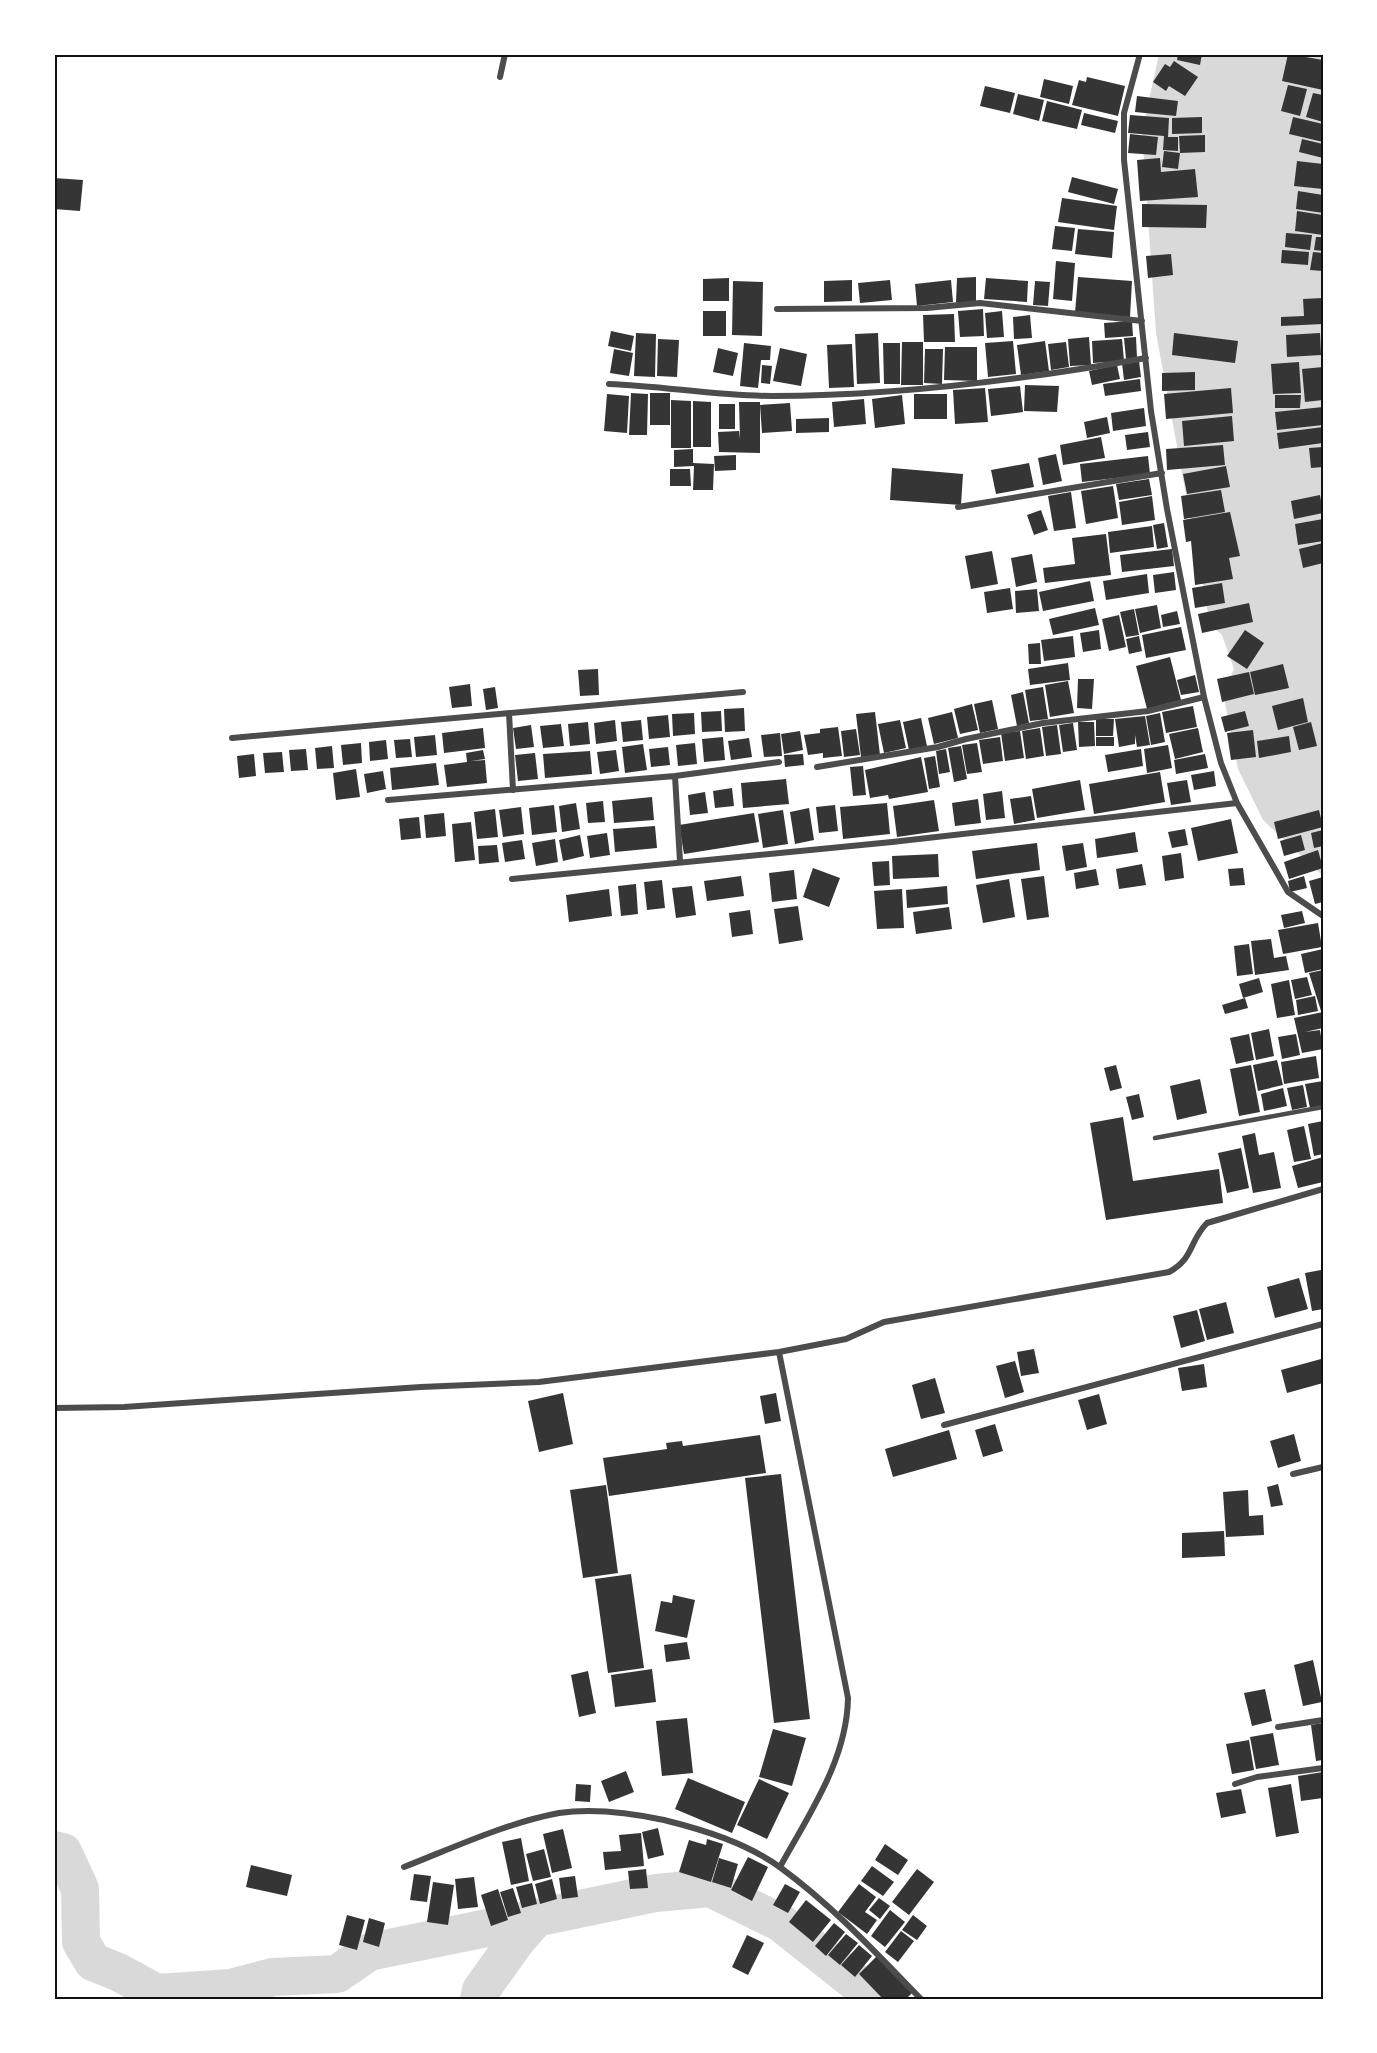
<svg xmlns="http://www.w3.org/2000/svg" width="1377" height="2053" font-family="'Roboto Serif',serif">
  <rect width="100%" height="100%" fill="#fff"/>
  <path fill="#d9d9d9" d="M1159 54H1323V876L1263 820 1238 769 1223 693 1234 669 1222 635 1210 624 1156 333 1142 132Z"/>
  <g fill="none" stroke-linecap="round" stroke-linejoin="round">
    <path stroke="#d9d9d9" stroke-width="38" d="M54 1850 63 1852 80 1889 81 1942 93 1962 118 1972 157 1993 231 1988 273 1977 337 1974 369 1952 536 1918
      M479 1999 481 1990 516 1941 536 1918 656 1893 710 1888 781 1923 877 1999"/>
  </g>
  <path fill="#353535" d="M1178 54H1202L1200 65 1177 60Z
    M1288 54 1323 60V90L1282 81Z
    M1174 61 1198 77 1185 96 1169 86 1166 91 1153 82 1165 64 1170 67Z
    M1087 77 1125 86 1118 116 1072 105 1079 80 1086 82Z
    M1044 79 1073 86 1069 104 1040 97Z
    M1288 85 1307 89 1300 116 1281 111Z
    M985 86 1015 93 1010 113 980 106Z
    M1313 93 1323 95V122L1306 117Z
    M1018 94 1044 100 1039 121 1013 114Z
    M1137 96 1178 101 1176 116 1135 112Z
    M1047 101 1082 110 1077 129 1042 121Z
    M1084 113 1118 121 1115 133 1081 125Z
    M1130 115 1169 118 1168 137H1178V151L1163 150 1164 136 1128 133Z
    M1202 117V133L1172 134V118Z
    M1293 117 1323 124V142L1289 134Z
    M1130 134 1158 137 1156 155 1128 153Z
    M1205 135V152L1180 153 1179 136Z
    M1302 139 1323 144V158L1299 152Z
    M1164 151 1180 153 1178 169 1162 167Z
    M1160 158 1161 172 1195 169 1198 197 1140 201 1137 160Z
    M1297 161 1323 164V189L1294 186Z
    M1072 177 1118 189 1114 204 1068 192Z
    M54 178 83 180 80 211 54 209Z
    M1298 191 1323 195V213L1296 209Z
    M1062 198 1117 206 1114 230 1058 222Z
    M1142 204 1207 205 1206 228 1142 227Z
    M1297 211 1323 215V235L1295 231Z
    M1055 226 1075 228 1072 251 1052 249Z
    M1078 229 1114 232 1112 258 1075 254Z
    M1286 233 1312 235 1310 250 1285 247Z
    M1316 237H1323V251L1314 250Z
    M1282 250 1309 252 1308 265 1281 263Z
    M1313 252 1323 253V271L1310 270Z
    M1171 254 1173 275 1148 278 1146 256Z
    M1056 261 1075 263 1072 301 1053 299Z
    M976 277V302H956L957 278Z
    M1078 277 1132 281 1130 317 1075 313Z
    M729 278V301H703V279Z
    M986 278 1028 281 1027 302 984 299Z
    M852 280V301L824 302V281Z
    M890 280 892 300 860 303 858 283Z
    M951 280 953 302 917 306 915 284Z
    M733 281 763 282 762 336 732 335Z
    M1035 281 1050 282 1048 306 1033 305Z
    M1323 298V324L1281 326V317L1304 316 1303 299Z
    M983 309 984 336 960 337 958 311Z
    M703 311H726V336H703Z
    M1002 311 1004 337 987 338 985 313Z
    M954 314 955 342H924L923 315Z
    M1030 315 1032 338 1014 339 1013 317Z
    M1132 321 1133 336 1105 338 1104 323Z
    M611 331 634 336 631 351 608 346Z
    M636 333 656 334 655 377 634 376Z
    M878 333 880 383 857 384 855 334Z
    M1174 333 1238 341 1235 363 1172 355Z
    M1320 333 1321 355 1287 357 1286 335Z
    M1089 337 1091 365 1070 366 1068 339Z
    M1136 337 1137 358 1126 359 1124 338Z
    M658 339 679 340 677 377 657 376Z
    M1122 339 1124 361 1093 363 1092 341Z
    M1013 341 1016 374 988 377 985 343Z
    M1045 341 1049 371 1021 375 1017 345Z
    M902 342H923V385H901Z
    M1066 342 1069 367 1051 370 1048 344Z
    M744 343 771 346 770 360H761L758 388 740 386Z
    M883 343H900V384H884Z
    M852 344 854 387 829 388 827 345Z
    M945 347H977V381L944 380Z
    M718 348 738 353 733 376 713 372Z
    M780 348 807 354 801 386 773 381Z
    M614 349 633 353 629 376 610 373Z
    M925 349H943L942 384 924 383Z
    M1139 361 1141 377 1124 380 1122 363Z
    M1299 362 1301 393 1273 394 1271 364Z
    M762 365 772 366 770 384 761 383Z
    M1117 365 1120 379 1092 385 1089 371Z
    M1323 367V400L1305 402 1302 369Z
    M1195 372V390L1162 391V373Z
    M1140 379 1141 391 1105 396 1103 384Z
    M1025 385 1059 386 1057 412 1024 411Z
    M1020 386 1023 412 991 416 988 389Z
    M985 388 988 422 955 424 953 390Z
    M1231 388 1233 413 1166 419 1164 394Z
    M631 393 648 394 647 435H629Z
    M650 393H670V425H650Z
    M607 394 629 396 627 433 604 431Z
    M914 394H947V419H914Z
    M902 395 905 424 875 428 872 399Z
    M1275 395H1301L1300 408H1275Z
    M864 399 866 424 834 427 832 402Z
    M671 400 691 401V448H671Z
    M693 401 711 402V447H693Z
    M739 402H760V453L719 452 718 432 739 431 740 439Z
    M790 403 792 431 762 433 760 405Z
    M719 404H735V429H719Z
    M1323 407V425L1277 430 1275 412Z
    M1144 408 1146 426 1113 431 1111 413Z
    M1232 416 1234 441 1184 446 1182 421Z
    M1107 417 1110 433 1087 438 1084 422Z
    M829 418V432L796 433V419Z
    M1323 427V443L1279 449 1277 433Z
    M1148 432 1150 447 1127 450 1125 435Z
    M1101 437 1105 458 1063 465 1060 445Z
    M1223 445 1225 465 1167 470 1166 449Z
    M1323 447V467L1311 468 1309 448Z
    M693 449V463L714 464 713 490H693L694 466 674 467V450Z
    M1056 454 1062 481 1043 485 1038 458Z
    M736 455V470L715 471 714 456Z
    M1148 456 1150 474 1082 482 1080 464Z
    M1029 463 1034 487 996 494 991 470Z
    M1226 466 1230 487 1187 494 1183 474Z
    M892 468 963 474 961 505 890 500Z
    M670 469H690L691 486H670Z
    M1149 479 1152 495 1119 500 1116 484Z
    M1113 486 1118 518 1086 524 1081 491Z
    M1221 490 1225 512 1184 519 1181 496Z
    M1071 492 1076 528 1054 531 1048 496Z
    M1320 495 1323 513 1294 519 1291 501Z
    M1152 496 1155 520 1122 525 1119 502Z
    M1041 510 1048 530 1034 535 1027 515Z
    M1230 512 1240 556 1229 558 1233 579 1195 585 1191 541 1186 542 1183 520Z
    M1323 519V541L1298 545 1295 524Z
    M1164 523 1168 547 1157 549 1153 525Z
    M1152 526 1154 547 1110 553 1108 532Z
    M1106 534 1111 575 1045 583 1043 568 1075 564 1072 538Z
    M1323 543V563L1303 568 1299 549Z
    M1172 549 1174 566 1122 572 1120 555Z
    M992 551 998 584 971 589 965 556Z
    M1032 554 1037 582 1016 587 1011 558Z
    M1174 572 1176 590 1155 593 1153 575Z
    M1147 574 1149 593 1106 600 1103 581Z
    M1090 581 1094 601 1043 611 1039 592Z
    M1222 583 1225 603 1195 608 1192 588Z
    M1010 588 1013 609 987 613 984 592Z
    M1037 589 1039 611 1016 613 1015 591Z
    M1249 603 1253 622 1202 633 1198 614Z
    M1157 605 1161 628 1140 633 1135 609Z
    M1095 608 1099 625 1053 635 1049 619Z
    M1134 609 1139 635 1126 637 1120 612Z
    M1177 611 1180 624 1163 627 1161 615Z
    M1119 615 1126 647 1109 651 1102 619Z
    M1181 627 1186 650 1146 658 1142 635Z
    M1099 630 1101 649 1083 652 1080 633Z
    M1245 630 1264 643 1247 669 1227 656Z
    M1073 636 1075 657 1044 661 1041 640Z
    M1139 636 1142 651 1129 654 1126 639Z
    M1040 643 1041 664H1029L1028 644Z
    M1170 657 1181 700 1147 709 1136 666Z
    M1068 663 1070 680 1030 685 1028 669Z
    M1283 664 1289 688 1255 695 1250 672Z
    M598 669 599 695 580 696 578 670Z
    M1249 672 1254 694 1222 702 1217 679Z
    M1195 675 1199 692 1181 695 1177 680Z
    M1078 679H1094L1092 709 1077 708Z
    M1068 681 1074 713 1050 717 1045 685Z
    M470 684 472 706 452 708 449 687Z
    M495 687 498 708 486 710 483 689Z
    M1043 687 1048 719 1030 721 1025 690Z
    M1023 692 1029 723 1017 726 1011 695Z
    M1303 698 1308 722 1278 730 1272 706Z
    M992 700 998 729 980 733 974 704Z
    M972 704 978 730 960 734 954 709Z
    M1193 706 1197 727 1166 733 1162 712Z
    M744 708 745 731 725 732 724 709Z
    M721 711 722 731 702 732 701 712Z
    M1245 711 1249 726 1225 732 1221 717Z
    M875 712 880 755 861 757 856 714Z
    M952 712 958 738 934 744 928 718Z
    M694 713 695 734 673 736 672 714Z
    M1160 713 1165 742 1151 745 1146 716Z
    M668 715 670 737 649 739 647 717Z
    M1145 716 1150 745 1137 747 1135 735V744L1119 747 1115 719Z
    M921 718 927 746 909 750 903 722Z
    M1096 719H1114L1113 736H1096Z
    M615 720 617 741 596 744 594 723Z
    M641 720 643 740 623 742 621 722Z
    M900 720 906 748 884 753 878 724Z
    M588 722 590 744 570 746 568 724Z
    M1078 722H1094L1095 746 1079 747Z
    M1311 722 1317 746 1299 750 1293 727Z
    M1073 723 1077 750 1063 752 1059 725Z
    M561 724 564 746 543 748 540 726Z
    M531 725 534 747 516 749 513 728Z
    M1057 725 1061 754 1046 756 1042 727Z
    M838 727 842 756 823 758V753L808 755 804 735 820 733V729Z
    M483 728 485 748 444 753 442 733Z
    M1040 728 1044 756 1026 759 1022 731Z
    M1198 728 1203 752 1175 759 1169 734Z
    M856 729 860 755 844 757 841 731Z
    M1253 730 1256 757 1231 760 1227 733Z
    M800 731 803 750 784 754 781 734Z
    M1020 731 1024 758 1005 761 1001 733Z
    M780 733 782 756 764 757 761 735Z
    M435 735 437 755 416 757 414 737Z
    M1289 736 1291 752 1259 758 1257 741Z
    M723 737 725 760 704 762 702 739Z
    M1000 737 1003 761 983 764 979 740Z
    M1096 737H1114V746H1096Z
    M749 738 752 757 731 760 728 741Z
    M410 739 412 757 396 758 394 740Z
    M386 740 388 759 370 761 369 742Z
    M361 743 362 763 343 765 341 745Z
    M695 743 697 764 678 766 676 745Z
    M977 743 982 772 967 774 962 745Z
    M643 744 647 770 625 773 622 747Z
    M1168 745 1172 768 1147 773 1144 749Z
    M332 746 334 768 317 769 315 748Z
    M961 746 967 779 954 782 948 748Z
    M668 747 670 765 651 767 649 749Z
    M306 749 308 770 291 771 289 750Z
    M946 749 950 772 939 774 936 751Z
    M1141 749 1143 766 1108 772 1105 755Z
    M483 750 485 759 471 761 485 760 487 783 447 787 444 765 467 762 466 753Z
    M616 750 619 771 600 774 597 752Z
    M590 751 592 774 545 778 543 754Z
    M282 752 284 772 265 773 263 753Z
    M535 753 538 779 518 781 515 755Z
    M254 754 256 776 239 778 237 756Z
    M803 754 804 765 785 767 784 755Z
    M1205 754 1208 768 1176 774 1174 760Z
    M935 756 940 787 929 789 924 758Z
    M921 757 928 792 889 799 888 795 870 798 865 770Z
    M436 763 439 785 392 790 390 768Z
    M863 766 866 795 853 796 850 767Z
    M356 769 360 797 336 800 333 773Z
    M383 771 386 789 367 793 364 774Z
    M1214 771 1216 786 1194 790 1191 775Z
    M1160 772 1165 802 1094 814 1089 784Z
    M786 779 789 804 743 808 741 783Z
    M1080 780 1085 810 1037 818 1032 789Z
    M1187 780 1191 802 1171 805 1167 783Z
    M732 788 734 806 715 808 713 791Z
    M1002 791 1005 818 986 820 983 794Z
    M705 792 708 813 690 815 688 795Z
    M1031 796 1035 820 1014 824 1010 799Z
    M652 797 654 820 614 823 612 801Z
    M978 799 981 823 955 826 952 803Z
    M934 800 939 831 897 837 893 806Z
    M603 801 605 822 588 823 586 803Z
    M576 803 580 829 562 832 559 806Z
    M887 803 890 834 843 839 840 807Z
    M554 805 557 832 532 835 529 808Z
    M835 805 838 831 819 833 816 807Z
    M521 807 524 834 503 837 499 810Z
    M809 808 814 840 795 844 790 812Z
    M495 809 498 837 477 839 474 812Z
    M783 810 788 844 763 848 758 814Z
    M1319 810 1323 827 1278 839 1274 822Z
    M444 813 446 836 426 838 424 815Z
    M754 813 759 842 684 854 679 825Z
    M419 817 421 838 401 840 399 819Z
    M1231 819 1238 853 1198 861 1191 828Z
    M471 822 475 860 455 862 452 824Z
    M655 826 657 848 615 852 613 829Z
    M1185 829 1188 845 1172 848 1168 832Z
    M1323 830V846L1314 848 1311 833Z
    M1135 832 1138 852 1097 858 1095 839Z
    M607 833 610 855 590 858 587 836Z
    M580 835 584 856 563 861 559 840Z
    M1301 835 1305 850 1284 856 1280 841Z
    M555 839 558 862 536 866 532 843Z
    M522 840 525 859 505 862 502 843Z
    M1037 843 1040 870 976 879 972 851Z
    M1083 843 1087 867 1066 871 1062 846Z
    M497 845 499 862 479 864 478 846Z
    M1318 850 1323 868 1289 879 1284 862Z
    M1181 853 1184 878 1165 881 1162 856Z
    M938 854 939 877 893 879 892 856Z
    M889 861 890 885 874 886 872 862Z
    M1142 864 1146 885 1119 889 1116 869Z
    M813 868 840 878 829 907 803 897Z
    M1243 868 1245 885 1230 886 1228 869Z
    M1096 869 1099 885 1076 889 1074 873Z
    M794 870 797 899 772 902 769 873Z
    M741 876 744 896 707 901 704 881Z
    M1044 876 1049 917 1027 920 1021 879Z
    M1304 876 1307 888 1290 892 1288 881Z
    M1323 877V902L1315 904 1309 881Z
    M1009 879 1015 917 983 923 976 885Z
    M662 880 665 908 647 910 644 882Z
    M636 884 638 914 621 916 618 886Z
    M692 886 696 915 676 918 672 888Z
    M947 886 948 904 907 908 906 890Z
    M609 889 612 916 569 922 566 895Z
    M902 889 904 928 877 929 874 891Z
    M798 906 803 940 779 944 774 909Z
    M949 907 952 929 916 934 913 912Z
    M750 910 753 934 732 937 729 913Z
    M1302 911 1305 923 1284 928 1281 915Z
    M1318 923 1322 947 1283 954 1278 930Z
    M1271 939 1274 958 1286 956 1289 970 1255 975 1251 941Z
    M1249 944 1253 974 1237 976 1234 946Z
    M1323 949V969L1305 973 1301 954Z
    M1323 970V1011H1321L1309 973Z
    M1307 977 1312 995 1295 999 1291 980Z
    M1259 978 1263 992 1243 998 1239 984Z
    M1289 980 1295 1015 1277 1018 1271 984Z
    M1315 996 1318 1011 1298 1015 1296 1000Z
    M1245 998 1248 1008 1225 1014 1222 1005Z
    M1323 1012V1028L1305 1032 1320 1030 1323 1049 1302 1053 1294 1018Z
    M1269 1029 1274 1056 1256 1060 1251 1033Z
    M1249 1034 1254 1060 1236 1064 1230 1038Z
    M1296 1034 1300 1055 1282 1059 1278 1037Z
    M1316 1056 1319 1078 1284 1084 1281 1062Z
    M1277 1060 1283 1085 1258 1091 1253 1065Z
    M1116 1065 1122 1088 1110 1091 1104 1068Z
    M1251 1065 1260 1112 1239 1116 1230 1069Z
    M1200 1079 1207 1113 1177 1120 1170 1086Z
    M1323 1081V1106L1310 1108 1305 1084Z
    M1303 1085 1307 1107 1292 1110 1287 1088Z
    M1283 1088 1287 1106 1264 1111 1261 1094Z
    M1139 1094 1144 1117 1132 1120 1126 1097Z
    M1123 1117 1133 1181 1219 1169 1223 1203 1106 1220 1090 1123Z
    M1323 1121V1154L1314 1156 1308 1124Z
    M1304 1126 1311 1159 1294 1162 1287 1130Z
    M1255 1133 1259 1155 1274 1152 1281 1188 1253 1193 1242 1136Z
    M1241 1148 1249 1188 1227 1193 1218 1153Z
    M1323 1157V1182L1298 1188 1292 1166Z
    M1321 1270 1323 1309 1312 1311 1305 1273Z
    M1299 1278 1308 1309 1275 1318 1267 1287Z
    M1226 1302 1234 1333 1207 1340 1199 1309Z
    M1197 1310 1205 1341 1181 1348 1173 1316Z
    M1034 1349 1039 1373 1021 1376 1017 1352Z
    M1321 1359 1323 1383 1287 1393 1281 1370Z
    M1015 1361 1024 1392 1005 1398 996 1366Z
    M1204 1364 1207 1387 1182 1391 1178 1368Z
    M935 1378 945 1413 921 1419 912 1385Z
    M563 1393 573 1444 539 1452 528 1401Z
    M776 1393 781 1421 765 1424 760 1396Z
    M1099 1394 1107 1424 1087 1430 1078 1400Z
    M995 1424 1003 1451 983 1457 975 1430Z
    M949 1430 957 1459 893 1477 885 1449Z
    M1294 1434 1301 1461 1278 1468 1270 1441Z
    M760 1435 766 1473 609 1496 603 1458 667 1449 666 1443 682 1441 683 1446Z
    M781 1474 810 1719 774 1723 745 1478Z
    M1278 1484 1283 1505 1271 1507 1267 1487Z
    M606 1485 618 1573 583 1578 570 1490Z
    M1248 1490 1249 1516 1263 1515 1264 1535 1226 1537 1223 1492Z
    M1224 1531 1225 1556 1182 1558V1533Z
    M631 1574 644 1668 608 1673 595 1579Z
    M673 1595 695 1600 687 1638 655 1631 661 1601 672 1603Z
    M687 1642 690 1659 666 1662 664 1645Z
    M1313 1660 1322 1702 1303 1706 1294 1665Z
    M652 1669 656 1702 615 1707 611 1675Z
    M588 1671 596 1713 579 1717 571 1675Z
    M1265 1689 1272 1721 1252 1726 1244 1693Z
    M687 1718 693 1773 662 1776 656 1721Z
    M1323 1723V1760L1316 1761 1311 1725Z
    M773 1729 806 1738 792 1786 759 1777Z
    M1273 1733 1279 1765 1256 1769 1250 1737Z
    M1249 1740 1254 1770 1232 1774 1226 1744Z
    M626 1771 634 1792 609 1802 601 1781Z
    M1323 1772V1798L1301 1801 1298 1776Z
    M688 1778 745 1802 732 1833 675 1809Z
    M759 1779 789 1793 767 1839 737 1825Z
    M576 1784 591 1785 590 1802 575 1801Z
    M1291 1784 1299 1833 1276 1837 1268 1788Z
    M1241 1789 1246 1813 1221 1818 1216 1793Z
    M658 1828 664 1855 648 1859 642 1832Z
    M563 1829 572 1868 552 1873 543 1834Z
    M641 1833 644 1866 605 1870 603 1852 621 1851 619 1835Z
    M521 1838 529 1881 511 1885 502 1842Z
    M707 1839 723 1844 711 1882 679 1872 689 1840 706 1845Z
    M885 1844 908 1860 898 1875 875 1860Z
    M544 1849 551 1877 533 1881 526 1854Z
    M748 1857 768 1867 752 1901 731 1890Z
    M719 1858 738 1864 731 1888 712 1882Z
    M251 1865 292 1875 287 1896 246 1887Z
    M872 1866 894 1882 883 1896 861 1881Z
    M646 1869 648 1888 630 1889 628 1871Z
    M917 1869 934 1882 909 1915 892 1902Z
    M414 1874 431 1876 427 1902 410 1900Z
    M575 1876 578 1897 562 1899 559 1878Z
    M474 1877 478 1907 458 1909 455 1879Z
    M552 1879 557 1899 540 1904 535 1884Z
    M433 1882 454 1885 448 1925 427 1922Z
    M532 1883 537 1904 522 1908 516 1887Z
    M785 1884 800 1892 788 1913 773 1905Z
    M859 1884 876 1897 865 1912 877 1920 867 1934 838 1912Z
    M513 1888 521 1913 508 1917 500 1892Z
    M498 1889 508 1920 491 1926 481 1895Z
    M879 1898 890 1906 880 1919 869 1910Z
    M806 1900 831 1920 813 1942 789 1922Z
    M890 1910 905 1922 885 1947 871 1936Z
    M347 1915 365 1920 357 1950 339 1945Z
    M913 1915 927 1926 917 1940 902 1930Z
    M369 1918 385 1923 379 1947 363 1942Z
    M834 1923 845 1932 826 1956 815 1946Z
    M901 1931 914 1941 898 1962 885 1952Z
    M846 1934 858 1943 840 1965 828 1955Z
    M747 1935 764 1943 748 1975 732 1967Z
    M859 1945 872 1956 855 1977 841 1965Z
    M877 1956 912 1993 906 1999H883L859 1974Z"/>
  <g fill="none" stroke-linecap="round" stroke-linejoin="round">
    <path stroke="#4c4c4c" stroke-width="4.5" d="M1155 1138 1323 1107"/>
    <path stroke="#4c4c4c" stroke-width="6" d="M1140 54 1124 113V160L1151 411 1167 509 1204 697 1221 763 1237 803 1288 892 1323 916
      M500 77 505 54
      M777 309 927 308 980 303 1142 321
      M609 384C663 386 718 396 772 396 897 396 1023 380 1146 358
      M958 507 1162 473
      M509 713 513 790
      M232 738 743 692
      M817 767 938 747 966 739 1043 723 1148 711 1204 697
      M675 776 680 862
      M388 800 675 776 779 762
      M512 879 892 842 1237 803
      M779 1352 848 1698C847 1760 809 1814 780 1867
      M54 1408 124 1407 421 1387 539 1382 779 1352 846 1339 884 1322 1169 1272C1194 1259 1189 1241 1207 1223L1323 1189
      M944 1425 1323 1324
      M1293 1474 1323 1467
      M1278 1727 1323 1720
      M1235 1784 1257 1777 1323 1768
      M404 1867C455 1847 506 1823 559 1813 593 1808 631 1813 664 1820 704 1830 747 1843 781 1868 833 1906 877 1954 921 1999"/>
  </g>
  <rect width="1377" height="2053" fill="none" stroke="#ffffff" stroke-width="111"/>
  <rect x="56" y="56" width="1266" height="1942" fill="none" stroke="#111" stroke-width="2"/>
</svg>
